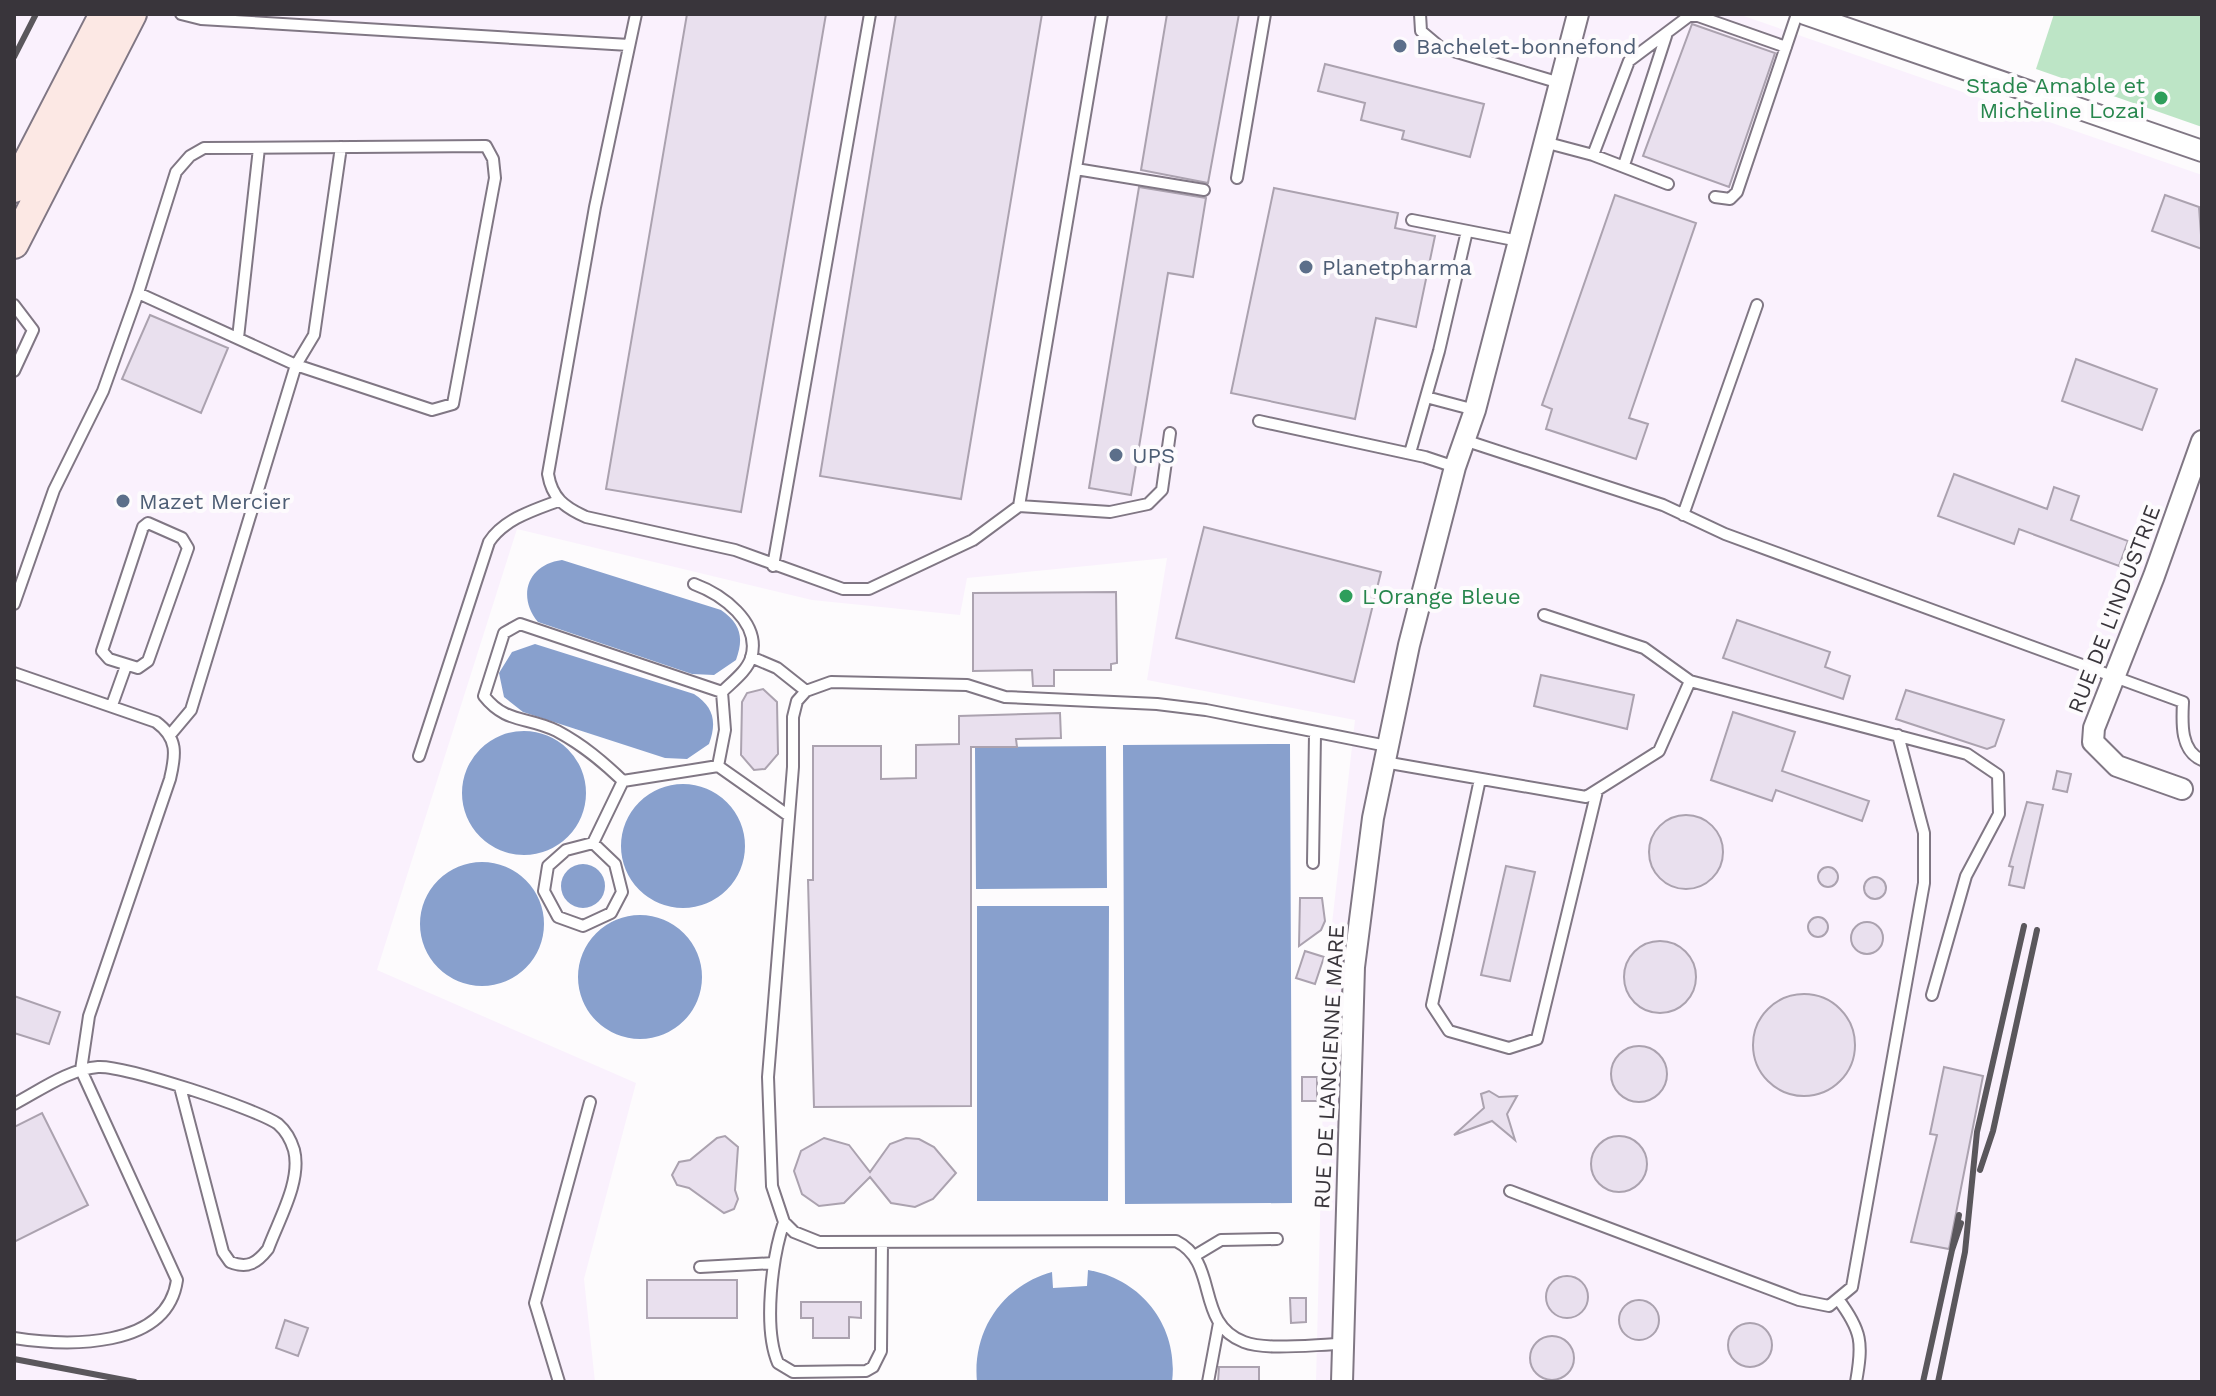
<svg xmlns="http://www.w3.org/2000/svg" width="2216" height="1396" font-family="'Work Sans',sans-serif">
  <rect width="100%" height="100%" fill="#fdfbfd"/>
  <path fill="#faf1fd" d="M14 14H1738L2202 175V1382H1316L1326 977 1355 720 1147 680 1167 558 967 578 960 615 812 600 517 529 377 970 636 1083 584 1279 595 1382H14Z"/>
  <path fill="#bde5c6" d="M2054 14H2202V127L2036 69Z"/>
  <path fill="#88a0cd" d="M562 560 721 610C741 624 744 638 736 660L714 675 692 674 538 622C516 595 529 564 562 560Z
    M535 644 694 694C714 707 717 722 709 744L687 759 665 758 523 712 504 697 499 673 512 652Z
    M462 793a62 62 0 1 1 124 0a62 62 0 1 1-124 0Z
    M1290 744 1292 1203 1125 1204 1123 745Z
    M1106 746 1107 888 976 889 975 747Z
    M621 846a62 62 0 1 1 124 0a62 62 0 1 1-124 0Z
    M420 924a62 62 0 1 1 124 0a62 62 0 1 1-124 0Z
    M561 886a22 22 0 1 1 44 0a22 22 0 1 1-44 0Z
    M977 906H1109L1108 1201H977Z
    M578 977a62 62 0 1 1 124 0a62 62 0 1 1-124 0Z
    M1088 1270C1142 1279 1179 1327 1172 1382H977C972 1331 1002 1286 1052 1272L1053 1288 1087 1286Z"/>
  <path fill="#e9e0ee" stroke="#aba2af" stroke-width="2" d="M687 14H826L741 512 606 489Z
    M896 14H1042L961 499 820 476Z
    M1167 14H1239L1208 183 1141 170Z
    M1692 24 1775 53 1729 187 1643 156Z
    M1325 64 1484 104 1470 157 1402 139 1404 131 1361 120 1365 103 1318 91Z
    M1139 187 1206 198 1193 277 1168 273 1131 495 1089 488Z
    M1274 188 1398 213 1395 228 1435 236 1416 327 1376 318 1355 419 1231 393Z
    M1615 195 1696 223 1629 418 1648 424 1636 459 1546 429 1552 409 1542 405Z
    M2165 195 2199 207 2202 249 2152 231Z
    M150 315 228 348 201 413 122 379Z
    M2076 359 2157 389 2142 430 2062 401Z
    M1954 474 2047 509 2054 487 2079 496 2071 520 2128 541 2119 566 2019 529 2014 544 1938 516Z
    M1204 527 1381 572 1354 682 1176 638Z
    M1116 592 1117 663 1111 664V670H1054V686H1033L1032 670 973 671V593Z
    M1737 620 1830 652 1825 667 1850 676 1843 699 1723 658Z
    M1541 675 1634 695 1627 729 1534 706Z
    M763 689 777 702 778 754 765 769 754 770 741 755 742 702 747 693Z
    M1906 690 2004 720 1995 746 1987 749 1896 719Z
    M1733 712 1795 732 1782 771 1869 801 1862 821 1776 790 1772 801 1711 780Z
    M1060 713 1061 738 1016 739 1017 747H971V1106L814 1107 808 880H813V746H881V779L916 778V745L959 744V716Z
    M2057 771 2071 774 2067 792 2053 789Z
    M2027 802 2043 805 2024 888 2009 885 2013 867 2009 866Z
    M1649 852a37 37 0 1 1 74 0a37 37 0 1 1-74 0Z
    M1506 866 1535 872 1510 981 1481 975Z
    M1818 877a10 10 0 1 1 20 0a10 10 0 1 1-20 0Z
    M1864 888a11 11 0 1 1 22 0a11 11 0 1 1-22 0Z
    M1300 898H1322L1325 921 1321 930 1299 946Z
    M1808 927a10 10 0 1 1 20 0a10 10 0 1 1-20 0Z
    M1851 938a16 16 0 1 1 32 0a16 16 0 1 1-32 0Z
    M1624 977a36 36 0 1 1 72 0a36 36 0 1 1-72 0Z
    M1305 951 1324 957 1315 984 1296 978Z
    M1753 1045a51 51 0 1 1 102 0a51 51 0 1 1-102 0Z
    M14 996 60 1012 49 1044 14 1033Z
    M1611 1074a28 28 0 1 1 56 0a28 28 0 1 1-56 0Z
    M1944 1067 1983 1076 1949 1249 1911 1242 1937 1135 1930 1134Z
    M1302 1077H1317V1101H1302Z
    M1489 1091 1499 1097 1517 1096 1507 1114 1515 1140 1492 1121 1454 1135 1484 1108 1481 1094Z
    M42 1113 88 1205 14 1242V1127Z
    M1591 1164a28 28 0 1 1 56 0a28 28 0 1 1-56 0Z
    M725 1136 738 1147 735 1190 738 1199 734 1209 724 1213 689 1188 677 1185 672 1175 679 1162 690 1160 717 1138Z
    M824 1138 849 1145 870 1172 890 1144 906 1138 919 1139 934 1147 956 1173 933 1199 915 1207 891 1203 870 1177 844 1203 819 1206 802 1194 794 1171 801 1151Z
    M1546 1297a21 21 0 1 1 42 0a21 21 0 1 1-42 0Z
    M647 1280H737V1318H647Z
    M1290 1298H1306V1322L1291 1323Z
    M1619 1320a20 20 0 1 1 40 0a20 20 0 1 1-40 0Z
    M801 1302H861V1318L849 1317V1338H813V1318H801Z
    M285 1320 308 1328 298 1356 276 1348Z
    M1728 1345a22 22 0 1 1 44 0a22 22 0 1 1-44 0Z
    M1530 1358a22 22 0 1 1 44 0a22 22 0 1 1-44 0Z
    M1219 1367H1259V1382H1218Z"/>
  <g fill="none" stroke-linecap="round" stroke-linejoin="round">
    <g stroke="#807784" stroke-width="14">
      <path id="lane" d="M181 14 201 19 629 45
        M636 14 595 207 548 474C552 498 564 507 586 517L735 550 843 589H869L973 540 1019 506 1110 512 1148 504 1162 490 1170 433
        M1420 14 1421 31 1440 47 1560 83
        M1544 142 1593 155 1668 184
        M1593 155 1629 61 1689 16H1698L1786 47
        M1624 165 1666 36
        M1076 169 1204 190
        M1237 178 1265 14
        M1715 197 1730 199 1737 192 1797 14
        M1412 220 1519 241
        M14 305 33 330 14 371
        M238 338 259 148
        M1426 397 1475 410
        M1259 421 1425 457 1455 467
        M1467 441 1663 505 1725 534 2183 702C2182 722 2180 751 2202 760
        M1410 453 1439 351 1467 231
        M1019 506 1102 14
        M1683 515 1757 305
        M148 523 182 538 188 548 148 661 138 668 109 659 102 651 143 527Z
        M773 566 870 14
        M694 584C721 594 762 622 751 658 747 671 732 682 722 692
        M14 604 54 490 103 391 138 293 296 365 432 410 453 404 495 178 493 159 486 146 204 148 190 156 176 172 138 293
        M751 657 777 668 806 691
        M14 673 156 722C178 738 176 754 170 779L89 1016 81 1070 177 1280C167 1350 66 1346 14 1338
        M1690 681 1967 754 1998 775 1999 814 1966 876 1932 995
        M112 705 126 666
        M170 735 191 710 296 365 314 335 341 147
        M419 756 489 542C504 519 534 510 558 501
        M1384 762 1586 797 1659 751 1690 681 1644 648 1544 615
        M1480 779 1432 1005 1449 1031 1509 1048 1537 1039 1597 791
        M623 781C602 761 583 745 557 731 527 716 506 724 484 696L504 633 520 624 722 692 725 730 718 766
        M593 843 615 864 622 892 611 913 583 926 558 917 544 891 548 866 566 850 593 843 623 781 718 766 789 816
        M1313 863 1315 734
        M14 1104C39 1091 69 1069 98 1067 124 1065 257 1109 278 1124 286 1131 291 1140 294 1150 302 1181 278 1221 268 1249 257 1263 248 1269 230 1262L223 1252 180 1087
        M1510 1191 1799 1300 1829 1306 1852 1287 1924 883V833L1898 735
        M784 1222C772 1257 763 1328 778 1363L793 1372 866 1371 873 1367 881 1351 882 1242
        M1196 1255 1221 1240 1277 1239
        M700 1267 774 1263
        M1838 1299C1862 1331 1863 1343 1856 1382
        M1343 1344C1317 1344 1267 1351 1244 1342 1194 1323 1220 1263 1176 1241L819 1242 794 1232 784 1222 772 1186 768 1077 793 767V717L797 701 806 691 831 682 967 685 1005 697 1157 704 1206 710 1387 746
        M559 1382 535 1303 590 1102
        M1208 1382 1219 1323"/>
    </g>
    <g stroke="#807784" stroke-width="24">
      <path id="street" d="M1805 14 2202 151
        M2182 789 2117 766 2093 742 2094 728 2154 576 2202 441
        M1342 1382 1354 967 1373 818 1409 645 1455 467 1475 410 1578 14"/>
    </g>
    <g stroke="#807784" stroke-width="32">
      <path id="secondary" d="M14 188 104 14
        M14 244 132 14"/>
    </g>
    <use href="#lane" stroke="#fff" stroke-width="10"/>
    <use href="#street" stroke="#fff" stroke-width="20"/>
    <use href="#secondary" stroke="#fce8e4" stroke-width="28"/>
    <path stroke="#5a575c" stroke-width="6" d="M14 57 36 14
      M1980 1170 1993 1131 2037 930
      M1959 1215 1952 1250 1961 1223
      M14 1359 135 1382
      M1923 1382 1952 1250
      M1938 1382 1965 1252 1977 1132 2024 926"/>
  </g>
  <g fill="#5c6f8a" stroke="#fdfbfd" stroke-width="3">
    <circle cx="1400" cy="46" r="8"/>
    <circle cx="1306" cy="267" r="8"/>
    <circle cx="1116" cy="455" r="8"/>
    <circle cx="123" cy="501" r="8"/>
  </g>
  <g fill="#2e9e5b" stroke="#fdfbfd" stroke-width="3">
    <circle cx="2161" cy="98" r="8"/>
    <circle cx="1346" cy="596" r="8"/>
  </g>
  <g text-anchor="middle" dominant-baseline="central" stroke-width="8" stroke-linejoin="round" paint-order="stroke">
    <g font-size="22" fill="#4e5e75" stroke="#fdfbfd" text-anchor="start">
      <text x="1416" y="46">Bachelet-bonnefond</text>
      <text x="1322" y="267">Planetpharma</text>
      <text x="1132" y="455">UPS</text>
      <text x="139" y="501">Mazet Mercier</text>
    </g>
    <g font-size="22" fill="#27864d" stroke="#fdfbfd" text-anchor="end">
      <text x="2145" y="85">Stade Amable et<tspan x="2145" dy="25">Micheline Lozai</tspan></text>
      <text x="1362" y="596" text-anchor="start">L'Orange Bleue</text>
    </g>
    <g font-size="22" fill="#39353b" stroke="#fdfbfd">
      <text transform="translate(2114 609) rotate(-69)">RUE DE L'INDUSTRIE</text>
      <text transform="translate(1329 1067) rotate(-87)">RUE DE L'ANCIENNE MARE</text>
    </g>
  </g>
  <rect width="2216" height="1396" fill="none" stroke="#39353b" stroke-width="32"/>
</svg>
